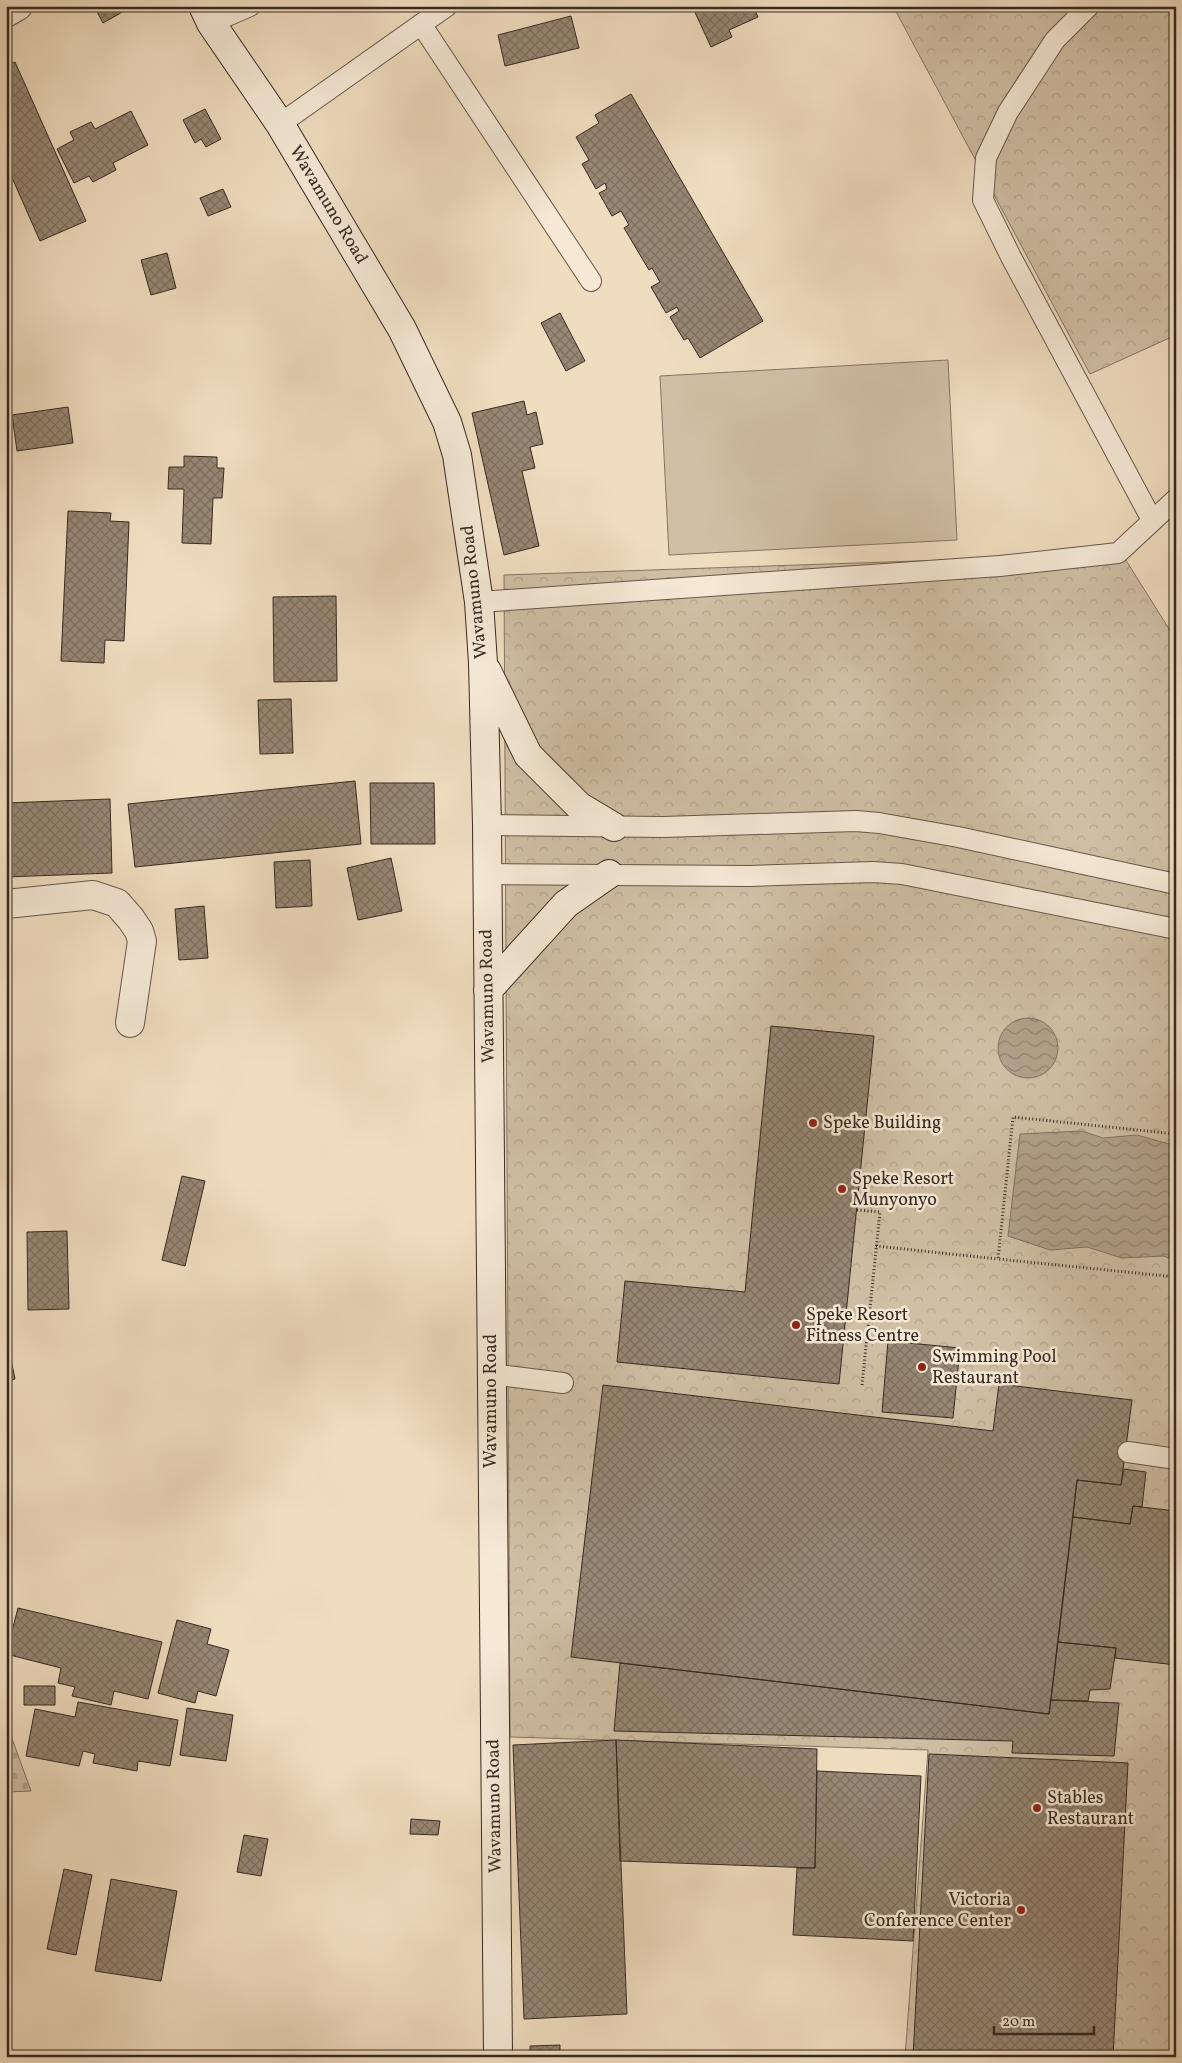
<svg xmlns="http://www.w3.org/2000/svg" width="1182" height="2063" font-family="Vollkorn,serif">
  <defs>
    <pattern id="cemetery-stones" width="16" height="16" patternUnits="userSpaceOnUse" patternTransform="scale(1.25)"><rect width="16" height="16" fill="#d0bfa5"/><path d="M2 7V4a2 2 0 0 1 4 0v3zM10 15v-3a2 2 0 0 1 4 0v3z" fill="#b3a48e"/></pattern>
    <pattern id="park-crowns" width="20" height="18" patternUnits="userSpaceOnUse" patternTransform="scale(1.25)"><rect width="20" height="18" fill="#d0bfa5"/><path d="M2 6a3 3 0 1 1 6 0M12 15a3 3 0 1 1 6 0" fill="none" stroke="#b3a48e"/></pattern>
    <pattern id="water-waves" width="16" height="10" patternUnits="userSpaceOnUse" patternTransform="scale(1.25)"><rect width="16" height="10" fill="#b1a08a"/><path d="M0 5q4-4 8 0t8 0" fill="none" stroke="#918370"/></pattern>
    <pattern id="building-cross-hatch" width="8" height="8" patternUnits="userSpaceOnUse" patternTransform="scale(1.25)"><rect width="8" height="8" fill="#978774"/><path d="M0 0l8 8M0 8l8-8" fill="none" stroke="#7c6f5f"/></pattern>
  </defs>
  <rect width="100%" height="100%" fill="#f0ddc0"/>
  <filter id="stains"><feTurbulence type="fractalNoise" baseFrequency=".004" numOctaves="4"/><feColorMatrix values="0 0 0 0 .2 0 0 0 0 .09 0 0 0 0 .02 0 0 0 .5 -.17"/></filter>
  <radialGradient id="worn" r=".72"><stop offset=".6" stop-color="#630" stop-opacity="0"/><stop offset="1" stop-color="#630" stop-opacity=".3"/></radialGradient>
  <path fill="#d0bfa5" stroke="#837463" d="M948 360 957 540 669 555 660 376Z"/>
  <path fill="url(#cemetery-stones)" stroke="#837463" d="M6 1722 31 1791 6 1792Z"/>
  <path fill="url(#park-crowns)" stroke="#837463" d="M893 6H1176V335L1090 374Z
    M1122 554 1176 640V2057H905L928 1750 510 1737 504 575Z"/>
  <path fill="url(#water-waves)" stroke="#807160" d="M998 1048a30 30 0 1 1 60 0a30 30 0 1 1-60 0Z
    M1082 1131 1103 1138 1137 1135 1176 1146V1261L1164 1256 1122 1258 1087 1247 1050 1250 1008 1236 1020 1134Z"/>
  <path fill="url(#building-cross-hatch)" stroke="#362a21" d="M94 6H133L103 23Z
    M692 6H753L758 17 729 30 732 37 711 47Z
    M571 16 579 48 505 66 498 35Z
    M15 62 86 221 40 241 6 164V66Z
    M631 94 763 321 700 358 688 338 684 340 670 317 679 311 677 307 666 313 651 287 660 282 652 268 649 270 624 228 629 225 621 211 612 216 599 193 607 189 605 183 596 189 582 164 589 160 576 137 599 123 595 115Z
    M205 109 221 139 206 147 201 139 195 143 183 120Z
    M131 111 148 145 113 163 116 170 93 182 89 176 74 183 57 149 74 140 70 132 91 122 95 129Z
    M223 189 231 207 208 216 200 198Z
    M167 253 176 288 151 295 141 260Z
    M560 313 585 361 566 371 541 323Z
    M524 401 527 415 536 412 543 444 530 447 535 468 522 471 539 546 504 555 472 413Z
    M68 407 73 443 17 451 12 415Z
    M184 456 217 457V468H224L222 498H213L211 544 182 543 184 489H168L169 467H184Z
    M68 511 111 513 110 521 129 522 124 641 105 640 104 663 61 661Z
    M336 596 337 681 274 682 273 597Z
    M291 699 293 753 260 754 258 700Z
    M355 781 361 844 135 867 128 804Z
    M370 783H434L435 844H371Z
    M110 799 112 873 6 877V803Z
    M391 858 402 911 358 920 347 868Z
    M310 860 312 906 276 908 274 862Z
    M204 906 208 958 179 960 175 909Z
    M771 1026 874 1036 839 1384 617 1362 625 1281 745 1292Z
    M182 1176 205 1181 185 1266 162 1260Z
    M67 1231 69 1309 28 1310 27 1232Z
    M6 1335 15 1379 6 1381Z
    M888 1341 960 1348 953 1418 882 1412Z
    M999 1384 1132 1400 1121 1485 1077 1480 1049 1714 571 1657 603 1385 993 1431Z
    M1124 1469 1146 1472 1142 1507 1133 1506 1130 1524 1073 1517 1077 1480 1121 1485Z
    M1133 1506 1176 1511V1665L1115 1658 1116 1648 1058 1642 1073 1517 1130 1524Z
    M18 1608 162 1642 148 1699 114 1691 111 1705 72 1696 75 1687 58 1683 61 1668 6 1654Z
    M177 1620 211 1629 207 1644 229 1650 216 1696 198 1691 195 1703 158 1693Z
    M1058 1642 1116 1648 1110 1689 1090 1690 1088 1701 1051 1700Z
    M620 1663 1049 1714 1051 1700 1119 1703 1114 1756 1012 1753 1013 1741 614 1731Z
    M24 1686H55V1705H24Z
    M78 1702 178 1720 170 1766 138 1761 137 1771 93 1763 95 1754 83 1751 79 1766 26 1756 35 1709 75 1717Z
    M187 1708 233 1715 226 1761 180 1755Z
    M616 1740 817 1749 815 1868 620 1861Z
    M616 1740 627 2014 524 2019 513 1745Z
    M929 1754 1128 1763 1113 2057H913Z
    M817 1771 921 1776 913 1941 793 1935 797 1868H815Z
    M411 1819 440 1821 438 1835 410 1834Z
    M244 1835 268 1839 261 1876 237 1872Z
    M64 1869 92 1875 76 1955 47 1949Z
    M111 1879 177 1891 161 1981 95 1971Z
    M560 2045V2057H530V2046Z"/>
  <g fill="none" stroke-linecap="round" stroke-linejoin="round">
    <g stroke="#645749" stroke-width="22">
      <path id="lane" d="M1089 6 1055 40 1008 112 986 158 983 200 1011 257 1152 520
        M211 23 250 6
        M421 24 591 281
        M280 124 447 6
        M479 602 1000 566 1118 553 1176 499
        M487 825 663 827 856 821 879 823 958 837 1176 884
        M486 874 749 876 873 872 902 874 1176 929
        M491 1374 563 1383
        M1128 1452 1176 1459"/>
    </g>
    <g stroke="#645749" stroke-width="30">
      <path id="street" d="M6 13 18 6
        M6 904 93 895 117 903 131 919 139 931 142 941 130 1023"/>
    </g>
    <g stroke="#362a21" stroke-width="30">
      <path id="secondary" d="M203 6 211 23 280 124 402 329 447 422 457 455 479 602 483 663 487 825 498 2057
        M487 671 528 755 579 806 614 827
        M488 990 566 904 609 874"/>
    </g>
    <path stroke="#362a21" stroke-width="3" stroke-dasharray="1 2.5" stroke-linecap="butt" d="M1176 1134 1013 1117 998 1259 1176 1277
      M857 1210 880 1212 862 1385
      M876 1246 998 1259"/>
    <use href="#lane" stroke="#f5e9d6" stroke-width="20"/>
    <use href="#street" stroke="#f5e9d6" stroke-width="28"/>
    <use href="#secondary" stroke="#f5e9d6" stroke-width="28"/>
  </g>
  <g fill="#8f2418" stroke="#f5e9d6" stroke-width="2">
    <circle cx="813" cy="1123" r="5"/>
    <circle cx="842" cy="1189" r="5"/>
    <circle cx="796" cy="1325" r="5"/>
    <circle cx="922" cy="1367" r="5"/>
    <circle cx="1037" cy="1808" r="5"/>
    <circle cx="1021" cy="1910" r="5"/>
  </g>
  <g text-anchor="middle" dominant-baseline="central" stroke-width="5" stroke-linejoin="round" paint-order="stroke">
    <g font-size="18" fill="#362a21" stroke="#f5e9d6">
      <text transform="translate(328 205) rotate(59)">Wavamuno Road</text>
      <text transform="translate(475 592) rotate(-96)">Wavamuno Road</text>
      <text transform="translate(488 996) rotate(-91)">Wavamuno Road</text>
      <text transform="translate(491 1401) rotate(-90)">Wavamuno Road</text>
      <text transform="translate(495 1806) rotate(-91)">Wavamuno Road</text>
    </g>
    <g font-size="18" fill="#362a21" stroke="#f5e9d6" text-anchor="start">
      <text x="823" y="1123">Speke Building</text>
      <text x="852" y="1179">Speke Resort<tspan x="852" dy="21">Munyonyo</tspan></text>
      <text x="806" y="1315">Speke Resort<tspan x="806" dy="21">Fitness Centre</tspan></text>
      <text x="932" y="1357">Swimming Pool<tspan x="932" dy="21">Restaurant</tspan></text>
      <text x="1047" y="1798">Stables<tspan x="1047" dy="21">Restaurant</tspan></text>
      <text x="1011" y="1900" text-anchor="end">Victoria<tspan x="1011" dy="21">Conference Center</tspan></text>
    </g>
  </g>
  <rect width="1182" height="2063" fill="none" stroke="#f0ddc0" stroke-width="25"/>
  <rect x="8" y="8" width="1167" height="2048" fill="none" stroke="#362a21" stroke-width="2.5"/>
  <rect x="12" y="12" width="1157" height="2038" fill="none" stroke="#362a21"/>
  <path d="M994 2026v8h100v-8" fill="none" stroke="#362a21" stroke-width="2.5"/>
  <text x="1002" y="2026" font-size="15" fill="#362a21" stroke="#f5e9d6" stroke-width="4" paint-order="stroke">20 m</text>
  <rect width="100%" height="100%" filter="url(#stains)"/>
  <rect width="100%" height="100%" fill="url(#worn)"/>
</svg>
